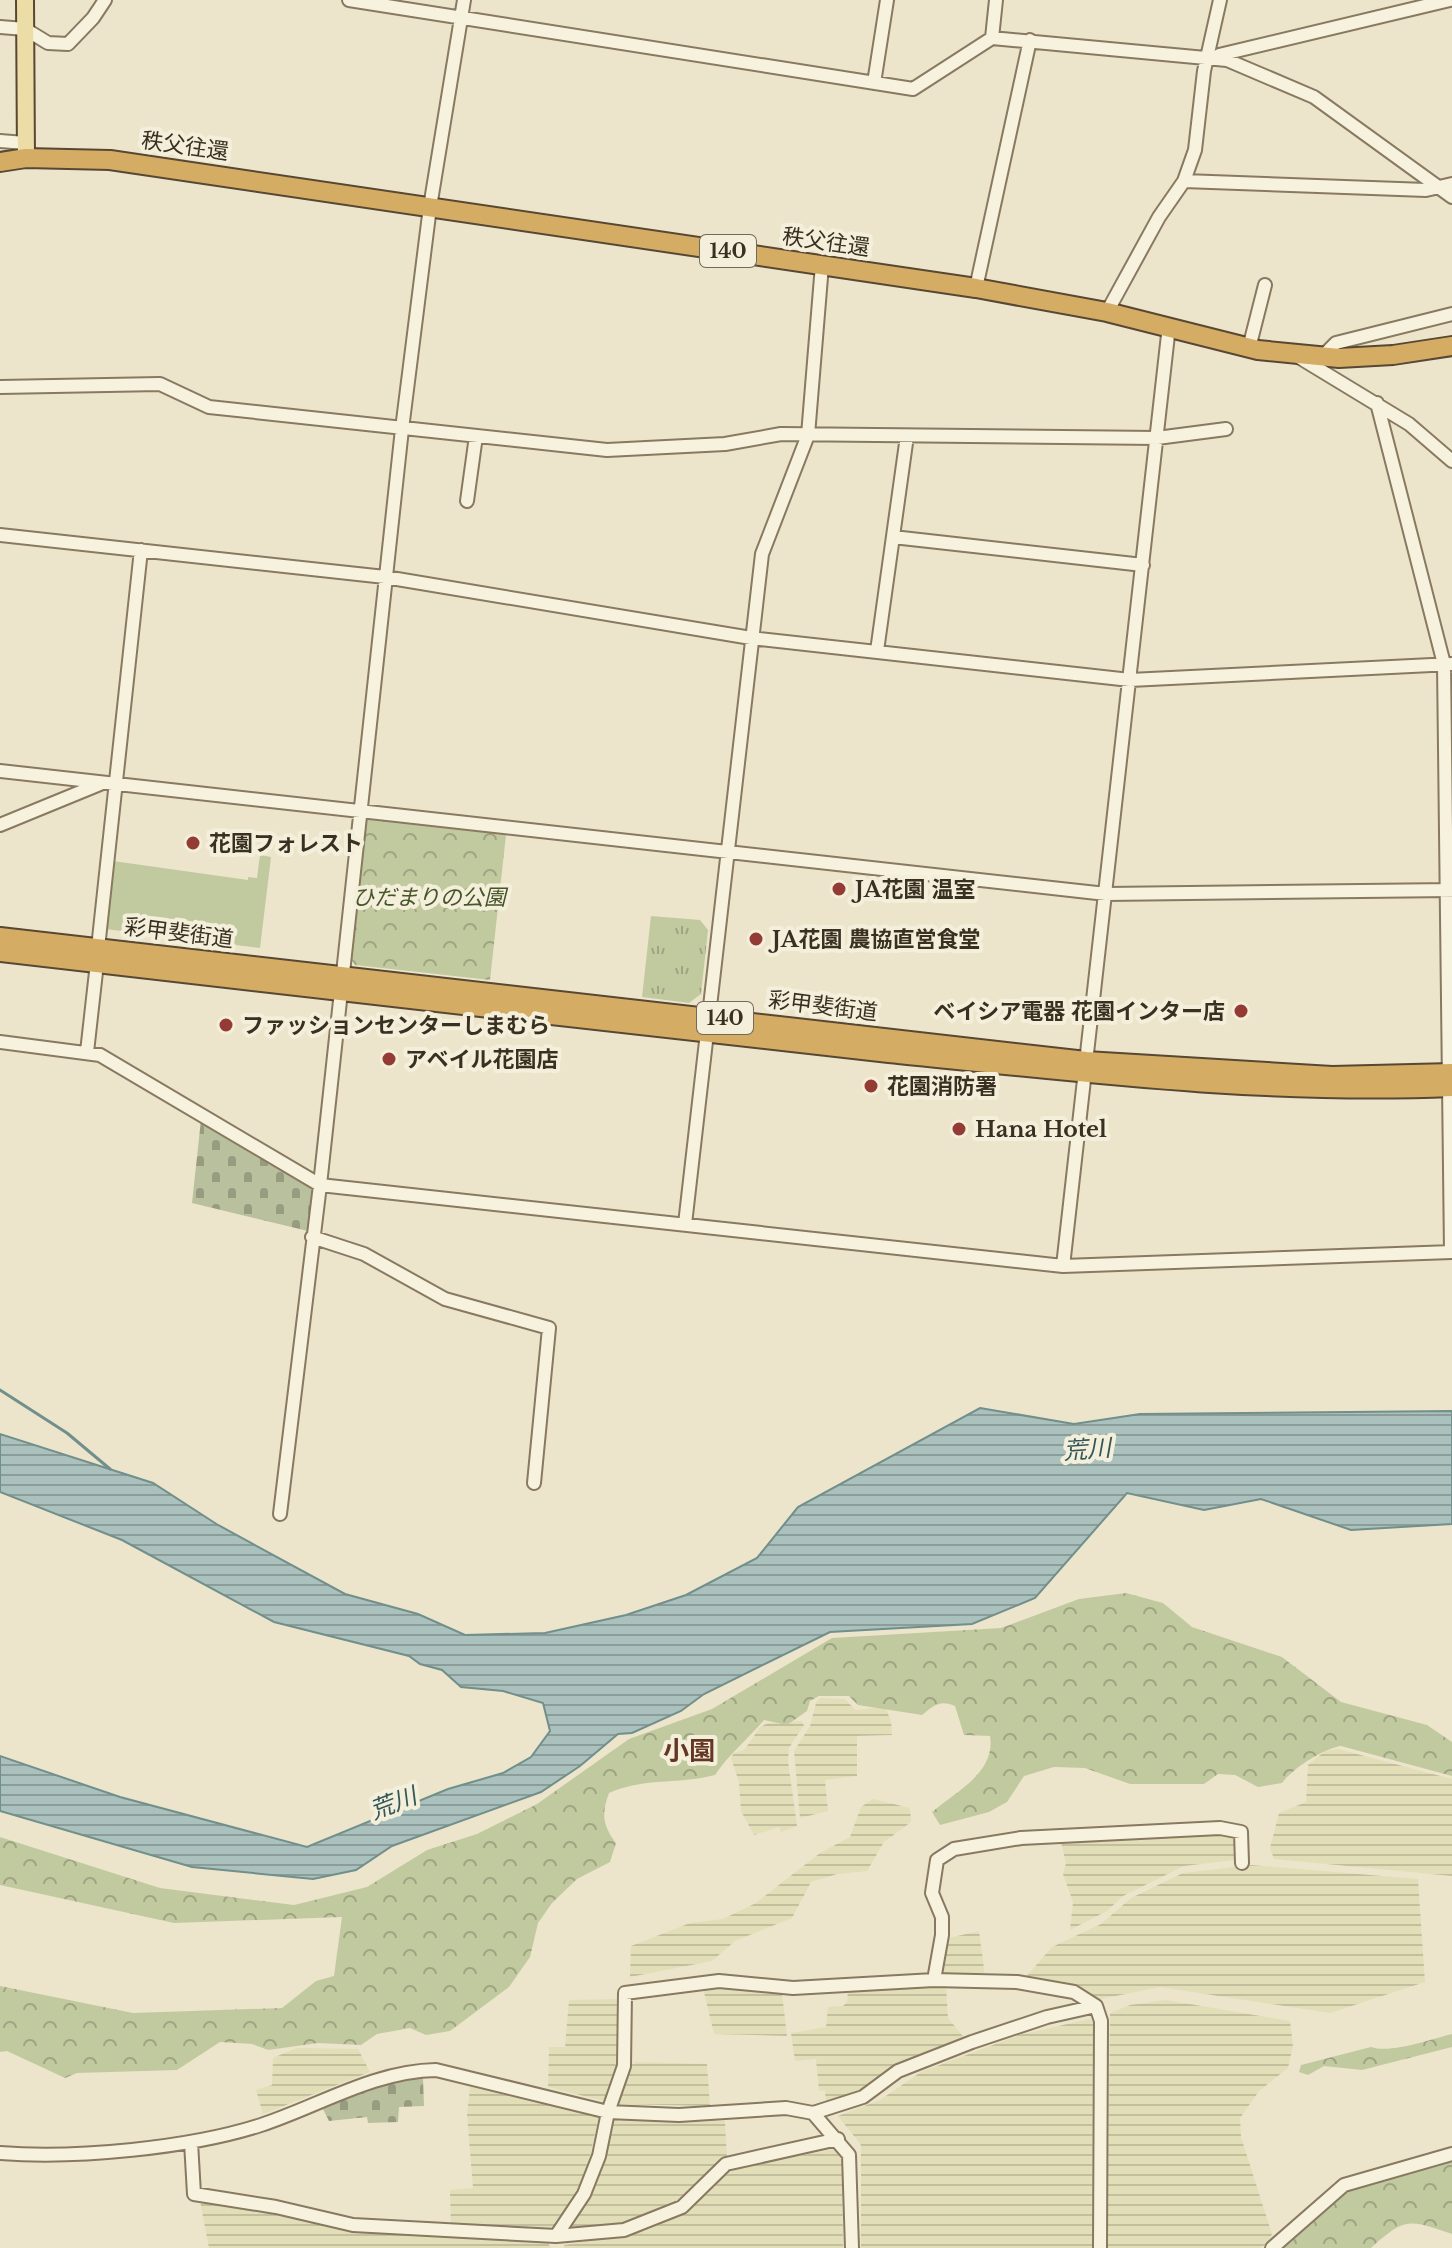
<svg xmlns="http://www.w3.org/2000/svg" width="1452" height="2248" font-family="'Libre Baskerville','Noto Sans JP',serif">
  <defs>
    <pattern id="farmland-rules" width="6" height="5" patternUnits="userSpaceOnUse" patternTransform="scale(2)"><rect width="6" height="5" fill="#e2deb8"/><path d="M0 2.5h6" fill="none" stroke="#c3bf9e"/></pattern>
    <pattern id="grass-tufts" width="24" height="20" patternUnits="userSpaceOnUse" patternTransform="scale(2)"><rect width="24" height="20" fill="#c1ca9f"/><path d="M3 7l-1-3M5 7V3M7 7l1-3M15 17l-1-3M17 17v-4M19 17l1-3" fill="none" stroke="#9ea481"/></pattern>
    <pattern id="forest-crowns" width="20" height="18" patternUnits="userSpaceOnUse" patternTransform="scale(2)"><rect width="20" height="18" fill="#c1ca9f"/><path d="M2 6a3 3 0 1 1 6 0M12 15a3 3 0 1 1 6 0" fill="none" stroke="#9ea481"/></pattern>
    <pattern id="cemetery-stones" width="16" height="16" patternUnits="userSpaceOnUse" patternTransform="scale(2)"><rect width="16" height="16" fill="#b9c09d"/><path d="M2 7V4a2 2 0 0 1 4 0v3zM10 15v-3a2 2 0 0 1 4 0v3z" fill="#979c80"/></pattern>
    <pattern id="water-rules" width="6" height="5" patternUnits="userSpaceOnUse" patternTransform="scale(2)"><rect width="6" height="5" fill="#abc1bd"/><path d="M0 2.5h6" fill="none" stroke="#8c9d99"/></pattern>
  </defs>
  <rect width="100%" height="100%" fill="#ece5cb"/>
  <path fill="url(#farmland-rules)" d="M820 1698 844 1699 856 1710 885 1707 891 1721 892 1735 857 1736V1776L825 1780 828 1811 800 1818 794 1751 810 1726 816 1703Z
    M801 1721 804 1725 789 1748 788 1761 797 1826 781 1832 779 1827 754 1835 741 1811 739 1782 731 1758 734 1753 745 1749 760 1727 768 1723Z
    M1338 1749 1452 1779V1876L1274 1859 1270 1848 1279 1813 1306 1802 1308 1765 1325 1751Z
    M873 1799 910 1808 911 1822 884 1842 867 1871 837 1874 811 1882 792 1918 735 1941 712 1961 630 1977 631 1946 690 1923 723 1919 756 1903 820 1853 850 1837 861 1807Z
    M1234 1834 1238 1839 1234 1860 1184 1866 1123 1896 1107 1911 1070 1930 1073 1902 1063 1874 1066 1863 1060 1838Z
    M1251 1865 1418 1879 1425 1982 1330 2013 1160 1987 1096 2000 1024 1979 1052 1947 1101 1924 1131 1898 1183 1873Z
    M979 1931 985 1976 940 1973 949 1938Z
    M728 1986 782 1993 787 2036 714 2034 703 1988Z
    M946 1986 948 2018 966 2040 853 2096 826 2102 825 2090 819 2091 816 2059 795 2061 791 2033 826 2027 828 2007 843 2006 847 2002 848 1990Z
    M621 1999 616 2074 608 2098 604 2101 548 2087 549 2047H565L569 2000Z
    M1166 2000 1290 2021 1293 2046 1288 2068 1259 2091 1240 2118 1241 2137 1272 2234 1268 2243 1260 2248H1107L1110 2013 1130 2005Z
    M1089 2019 1093 2021 1092 2248H861V2145L838 2116 880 2100 921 2072 1019 2035Z
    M296 2048 358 2049 370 2072 263 2114 256 2090 272 2085 273 2058Z
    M637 2062 707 2064 710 2106 620 2104 618 2100 629 2066Z
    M470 2087 599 2116 585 2178 554 2232 451 2228 450 2190 473 2188 467 2115Z
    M614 2118 725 2121 727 2159 679 2202 624 2226 573 2230 570 2227 605 2159 610 2120Z
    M838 2148 842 2153 843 2248H564V2245L646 2231 688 2211 725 2175 737 2169Z
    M204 2200 342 2229 547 2242 551 2248H209L200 2201Z"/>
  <path fill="url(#grass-tufts)" d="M651 916 700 920 708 930 701 994 689 1003 642 997Z"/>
  <path fill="url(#forest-crowns)" d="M371 816 503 831 506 835 490 980 355 965 351 959 367 818Z
    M1126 1593 1163 1603 1192 1627 1282 1657 1341 1702 1427 1725 1452 1742V1776L1341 1746C1324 1748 1292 1769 1282 1783L1258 1787 1235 1775 1218 1774 1204 1784H1130L1085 1768 1054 1767 1024 1776 1007 1802 989 1812 940 1825 932 1812C957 1791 996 1772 990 1736L964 1735 955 1706C940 1699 933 1706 922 1715L858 1705 849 1696H819L810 1701 807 1711 787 1725 764 1720C747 1740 729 1754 715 1775 676 1785 646 1777 609 1793 601 1814 603 1826 616 1843L610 1862 577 1879 552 1903 538 1923 530 1957 509 1987 450 2031 426 2035 410 2028 377 2034 361 2045 318 2043 268 2050 252 2044 220 2042 177 2070 77 2073 65 2078 7 2051 0 2052V1986L133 2013 282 2008 316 1981 334 1976 342 1917 174 1923 0 1885V1837L160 1888 294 1905 367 1887 427 1850 477 1834 537 1804 629 1739 712 1709 832 1638 1001 1628 1079 1599Z
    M1452 2034V2047L1362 2070 1324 2066 1308 2075 1299 2072 1301 2065 1371 2047C1391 2054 1431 2039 1452 2034Z
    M1452 2160V2234C1410 2220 1406 2216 1371 2248H1281L1351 2188Z"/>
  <path fill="url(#cemetery-stones)" d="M201 1120 315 1189 308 1231 192 1203Z
    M419 2076 423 2078 424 2106 399 2107 398 2122 368 2123 367 2117 329 2121 322 2107 400 2079Z"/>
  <path fill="#c1ca9f" d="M260 855 271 857 260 948 105 929 113 861 248 880V877L257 878Z"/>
  <path fill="url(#water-rules)" stroke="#718f8b" stroke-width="2" d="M980 1408 1074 1424 1140 1414 1452 1411V1524L1351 1530 1261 1499 1204 1510 1127 1493 1035 1598 972 1624 830 1632 704 1694 681 1711 632 1733 618 1734 580 1766 541 1792 392 1846 356 1870 313 1879 192 1867 0 1811V1756L120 1797 307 1847 448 1789 503 1773 531 1757 550 1731 543 1703 503 1691 461 1687 442 1670 420 1664 409 1656 274 1622 122 1540 0 1492V1434L153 1483 218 1525 345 1594 418 1614 465 1635 545 1633 626 1615 686 1595 757 1558 798 1507Z"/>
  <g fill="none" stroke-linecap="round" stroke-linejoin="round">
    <path stroke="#718f8b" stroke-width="3" d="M0 1390 67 1433 110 1469"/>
    <g stroke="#887960" stroke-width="16">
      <path id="minor" d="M349 0 913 89 992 38
        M996 0 992 38 1227 60 1314 97 1452 197
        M0 27 25 29 48 43 68 44 93 18 105 0
        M1219 55 1450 0
        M874 83 887 0
        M0 141 25 143
        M1184 181 1426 190 1452 184
        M976 288 1030 40
        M1107 312 1159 217 1184 181 1195 150 1204 71 1220 0
        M1249 348 1265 285
        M1297 356 1409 424 1452 461
        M1322 357 1336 343 1452 314
        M0 387 160 384 209 407 607 450 725 444 781 434 1157 438 1226 429
        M1377 403 1444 664 1451 1252
        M467 501 476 436
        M0 535 385 577 751 638 1130 680 1452 664
        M893 537 1143 565
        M877 651 907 436
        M0 771 1106 894 1452 890
        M0 825 100 784
        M98 948 141 550
        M0 1042 100 1055 320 1185 1063 1266 1452 1252
        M87 1052 97 963
        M685 1224 762 554 808 435 822 265
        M312 1237 364 1254 445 1299 549 1328 534 1483
        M1063 1266 1169 326
        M280 1514 320 1185 402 429 430 207 464 0
        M934 1980 942 1935V1917L932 1893 937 1860 954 1849 1021 1838 1220 1828 1241 1832 1242 1863
        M813 2113 863 2097 898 2071 972 2042 1047 2017 1096 2006
        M191 2142 194 2194 276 2207 353 2225 556 2236 624 2230 682 2207 726 2164 838 2139
        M0 2153C75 2159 190 2148 261 2125 319 2106 374 2071 436 2070L608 2112 679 2115 786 2108 813 2113 849 2155 852 2248
        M556 2236 584 2194 599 2156 608 2112 624 2066 625 1993 719 1981 793 1988 934 1980 1017 1982 1074 1992 1096 2006 1101 2021 1100 2248
        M1272 2248 1344 2185 1452 2154"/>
    </g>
    <g stroke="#574733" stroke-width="20">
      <path id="major" d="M25 0 26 158"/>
    </g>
    <g stroke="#574733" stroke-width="22">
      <path id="highway" d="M0 162 26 158 110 160 976 288 1107 312 1258 350 1339 358 1393 355 1452 346
        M0 937 1086 1061 1332 1076 1452 1073
        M0 952C297 984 592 1022 889 1053 1076 1072 1263 1095 1452 1087"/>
    </g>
    <use href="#minor" stroke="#f7f2de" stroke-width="12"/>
    <use href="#major" stroke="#ecdca6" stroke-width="16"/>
    <use href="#highway" stroke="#d4ac63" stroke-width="18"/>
  </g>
  <g fill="#933b34" stroke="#f4efda" stroke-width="3">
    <circle cx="193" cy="843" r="8"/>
    <circle cx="839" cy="889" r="8"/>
    <circle cx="756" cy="939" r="8"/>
    <circle cx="1241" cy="1011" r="8"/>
    <circle cx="226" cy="1025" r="8"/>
    <circle cx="389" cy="1059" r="8"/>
    <circle cx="871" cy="1086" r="8"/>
    <circle cx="959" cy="1129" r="8"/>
  </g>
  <g text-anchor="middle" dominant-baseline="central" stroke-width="8" stroke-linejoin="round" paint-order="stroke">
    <g fill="#f4efda" stroke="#726959" stroke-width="2">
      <rect x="700" y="235" width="56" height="32" rx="6"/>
      <rect x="697" y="1002" width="56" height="32" rx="6"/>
    </g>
    <g font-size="20" font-weight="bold" fill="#3a3022">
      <text x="728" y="251">140</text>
      <text x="725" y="1018">140</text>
    </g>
    <g font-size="22" fill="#3a3022" stroke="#f4efda">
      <text transform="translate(185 146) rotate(8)">秩父往還</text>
      <text transform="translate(826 242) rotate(8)">秩父往還</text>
      <text transform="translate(179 933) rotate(7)">彩甲斐街道</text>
      <text transform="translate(823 1006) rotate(7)">彩甲斐街道</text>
    </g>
    <g font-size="22" font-weight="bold" fill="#3a3022" stroke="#f4efda" text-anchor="start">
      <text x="209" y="843">花園フォレスト</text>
      <text x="855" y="889">JA花園 温室</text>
      <text x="772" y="939">JA花園 農協直営食堂</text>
      <text x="1225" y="1011" text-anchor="end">ベイシア電器 花園インター店</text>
      <text x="242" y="1025">ファッションセンターしまむら</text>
      <text x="405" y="1059">アベイル花園店</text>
      <text x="887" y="1086">花園消防署</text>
      <text x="975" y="1129">Hana Hotel</text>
    </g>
    <g font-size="22" font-style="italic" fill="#46552a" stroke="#f4efda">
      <text x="429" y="897">ひだまりの公園</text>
    </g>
    <g font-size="24" font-style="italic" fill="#325758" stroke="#f4efda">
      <text transform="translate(1087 1449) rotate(-4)">荒川</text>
      <text transform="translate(393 1803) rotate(-21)">荒川</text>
    </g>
    <g font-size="26" font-weight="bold" fill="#643724" stroke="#f4efda">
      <text x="689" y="1751">小園</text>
    </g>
  </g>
</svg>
